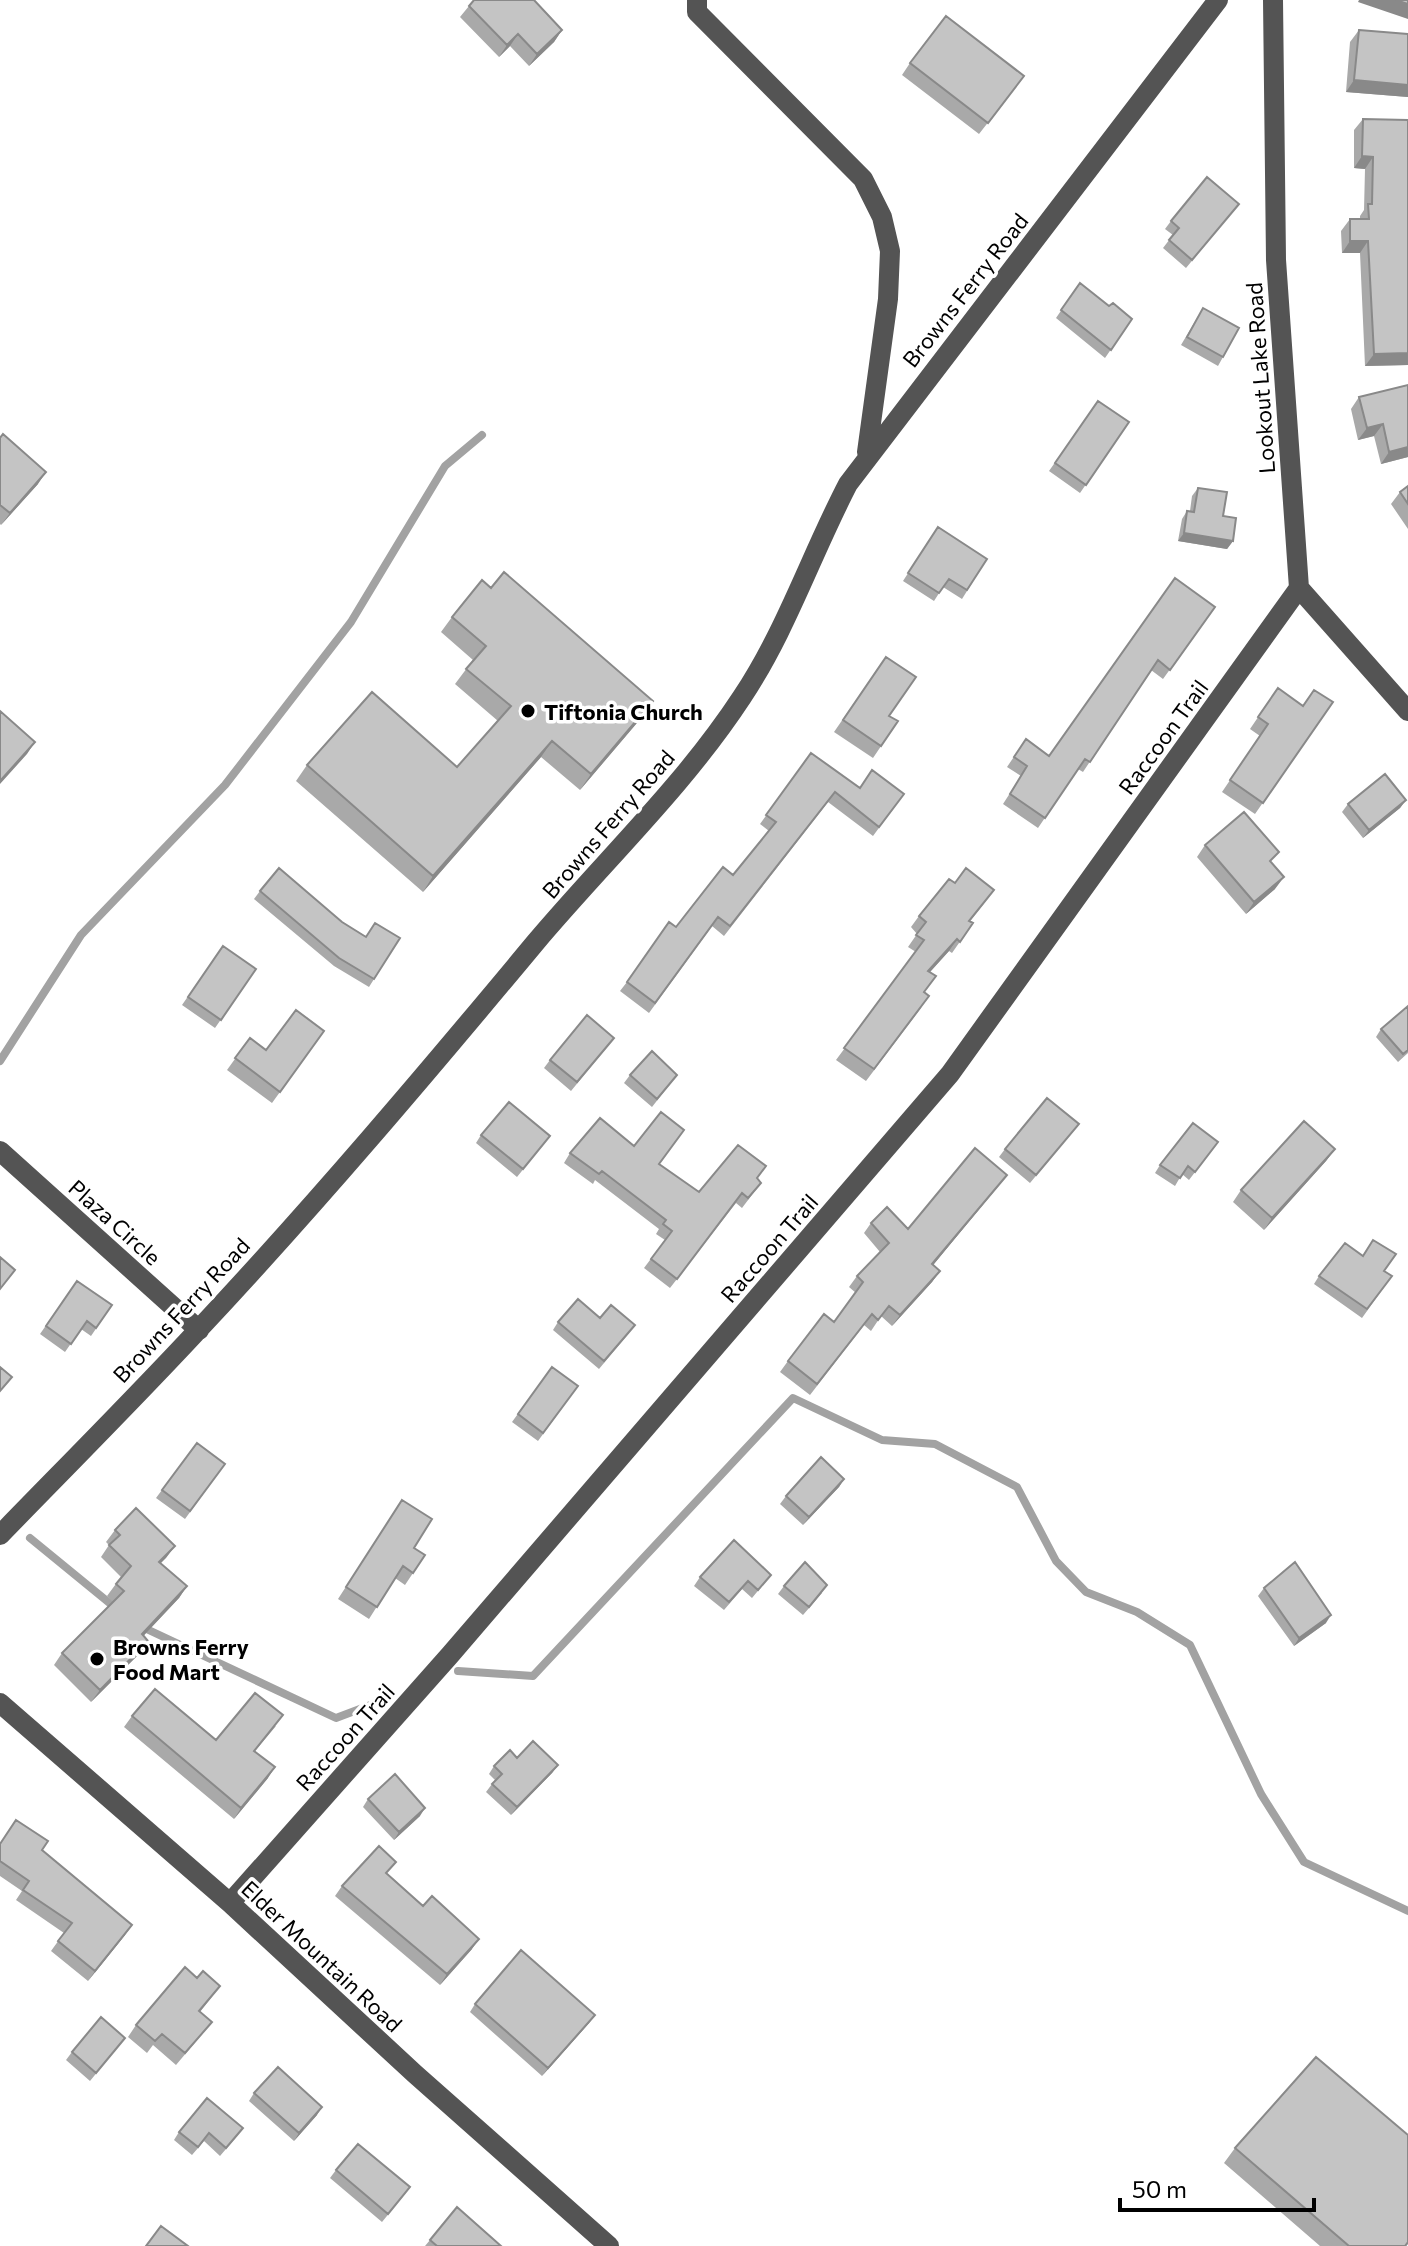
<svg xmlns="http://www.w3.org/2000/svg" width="1408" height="2246" font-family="Commissioner,sans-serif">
  <rect width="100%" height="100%" fill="#fff"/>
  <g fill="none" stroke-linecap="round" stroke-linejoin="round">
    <path stroke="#a2a2a2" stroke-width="8" d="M0 1061 81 935 225 785 351 622 445 466 482 435
      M30 1538 118 1610
      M138 1625 336 1718 389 1698
      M458 1671 533 1676 793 1398 882 1440 935 1444 1017 1487 1056 1561 1086 1592 1137 1612 1190 1645 1261 1794 1304 1862 1408 1911"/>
    <path stroke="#545454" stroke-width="20" d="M697 0V12L863 179 882 217 890 251 888 299 867 452
      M1273 0 1276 260 1299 588 1408 711
      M0 1151 199 1330
      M0 1535C66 1467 134 1399 199 1329 316 1204 426 1074 535 943 604 861 683 787 742 697 786 631 811 555 848 484L1218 0
      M0 1703 230 1903 415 2074 609 2246
      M230 1903 450 1655 950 1074 1299 588"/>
  </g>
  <path fill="#a9a9a9" d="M469 6 562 30 554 42 529 66 510 46 499 57 460 17Z
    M1359 30 1408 34V97L1346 92 1350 42Z
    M910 63 1015 88 979 134 902 75Z
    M1363 119 1408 120V365L1365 366 1360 253H1342L1341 231 1350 219H1360V216L1364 210 1365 169 1354 168V130Z
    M1239 204 1186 268 1163 248 1173 235 1165 229 1171 221Z
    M1080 283 1109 306 1132 319 1105 358 1056 318Z
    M1203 308 1223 357 1218 366 1181 345Z
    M1408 385V457L1381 464 1374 436 1358 440 1351 409 1359 397Z
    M1098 401 1129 422 1080 493 1049 471Z
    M0 438 38 484 1 525 0 524Z
    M1408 486V529L1391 504 1400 492Z
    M1198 488 1223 516 1233 541 1227 549 1178 541 1182 519 1187 511H1190L1192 496Z
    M938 527 987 559 962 599 943 587 934 601 903 581Z
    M491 588 653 701 642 717 580 790 541 757 423 892 296 781 307 765 457 767 498 721 455 684 473 660 441 632 452 617Z
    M1215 607 1163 679 1151 670 1083 772 1078 769 1038 828 1003 804 1021 776 1007 767 1026 739 1049 756Z
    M886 657 889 716 898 721 873 758 834 732Z
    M1278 688 1303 706 1333 702 1255 814 1222 792 1260 736 1250 729Z
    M811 753 860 788 904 794 873 836 828 802 724 936 712 926 649 1013 620 991 627 982 676 927 733 875 769 831 760 824Z
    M1406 800 1400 808 1363 838 1342 812 1348 804Z
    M1205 845 1272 863 1275 889 1246 914 1197 857Z
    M955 883 985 902 970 921 973 923 952 953 949 951 930 972 921 1008 866 1081 836 1060 916 952 908 947 917 934 911 927 919 916Z
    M260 891 342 922 365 936 400 938 369 987 334 966 254 899Z
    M223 946 256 969 215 1028 182 1005Z
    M1408 1006V1053L1398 1062 1376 1037 1381 1029Z
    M324 1031 272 1103 227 1070 250 1038 266 1050Z
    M608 1046 571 1091 544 1068 550 1060Z
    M630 1075H677L652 1107 624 1083Z
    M1079 1124 1030 1183 999 1157 1005 1149Z
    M481 1135 550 1136 517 1177 476 1143Z
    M1218 1142 1189 1180 1182 1174 1175 1186 1155 1173 1160 1165Z
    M634 1146 699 1192 757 1179 761 1183 742 1208 736 1203 670 1288 644 1268 665 1240 656 1234 659 1229 595 1180 593 1184 564 1163 570 1153Z
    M1335 1149 1326 1161 1264 1230 1233 1202 1241 1190Z
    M999 1185 933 1265 940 1271 932 1282 892 1326 881 1316 871 1331 864 1325 810 1395 780 1372 788 1361 834 1322 856 1293 849 1287 857 1276 880 1252 864 1233 871 1223 908 1229Z
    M1373 1240 1384 1271 1392 1276 1362 1318 1314 1284 1319 1276 1363 1255Z
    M77 1281 112 1305 91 1336 81 1329 65 1352 40 1334Z
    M600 1318 629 1333 599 1369 553 1330 558 1322Z
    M552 1367 578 1386 538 1441 512 1422Z
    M197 1443 225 1464 185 1519 156 1498Z
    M844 1479 839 1487 803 1525 780 1504 786 1496Z
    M402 1500 414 1548 413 1573 405 1585 395 1578 369 1619 338 1599Z
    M115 1530 175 1546 160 1563 187 1586 179 1598 143 1636 148 1641 140 1653 91 1702 54 1665 62 1653 113 1602 107 1596 121 1577 101 1557 109 1545 106 1542Z
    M771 1575 752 1598 742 1589 724 1610 694 1586 700 1577Z
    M784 1586 822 1593 803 1615 778 1594Z
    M1264 1588 1326 1623 1294 1646 1258 1596Z
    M132 1716 216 1740 276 1726 255 1751 268 1778 234 1819 124 1727Z
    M517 1758 558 1765 552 1773 511 1815 486 1792 495 1780 489 1774 494 1766Z
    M368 1799 420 1816 394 1840 363 1807Z
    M0 1844 42 1850 125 1935 88 1981 51 1951 64 1933 16 1900 22 1891 0 1876Z
    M388 1874 423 1906 472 1949 440 1985 335 1896 342 1886Z
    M197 1978 220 1986 200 2012 203 2033 176 2065 153 2045 147 2053 128 2037 136 2025Z
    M475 2004 589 2023 542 2076 470 2012Z
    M125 2038 90 2081 66 2060 72 2052Z
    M254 2093 317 2115 294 2141 249 2101Z
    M179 2132 237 2136 220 2156 204 2141 192 2155 174 2140Z
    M1408 2135V2244L1406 2246H1320L1224 2163 1235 2148Z
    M336 2170 404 2195 382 2222 330 2178Z
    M430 2240 501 2246H425Z"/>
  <path fill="#898989" d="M1359 0H1396L1408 4V19L1358 2Z
    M562 30 554 42 529 66 537 54Z
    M518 34 510 46 499 57 507 45Z
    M1354 80 1408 85V97L1346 92Z
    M1362 156 1373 157 1365 169 1354 168Z
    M1350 241H1368L1360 253H1342Z
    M1408 353V365L1365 366 1374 354Z
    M1383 424 1374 436 1358 440 1367 428Z
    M1408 447V457L1381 464 1389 452Z
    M46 472 38 484 1 525 10 513Z
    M1184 533 1233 541 1227 549 1178 541Z
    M653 701 642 717 580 790 591 774Z
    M552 741 541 757 423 892 433 876Z
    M35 742 27 754 0 784V781Z
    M1406 800 1400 808 1363 838 1369 830Z
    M1284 877 1275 889 1246 914 1254 902Z
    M957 939 949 951 920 983 928 971Z
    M1335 1149 1326 1161 1264 1230 1272 1218Z
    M1007 1175 999 1185 925 1275 932 1264Z
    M940 1271 932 1282 892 1326 900 1315Z
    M844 1479 839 1487 803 1525 809 1517Z
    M175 1546 166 1558 150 1574 159 1562Z
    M187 1586 179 1598 134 1646 142 1634Z
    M1331 1615 1326 1623 1294 1646 1299 1638Z
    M148 1641 140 1653 91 1702 100 1690Z
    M558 1765 552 1773 511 1815 517 1807Z
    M275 1767 268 1778 234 1819 241 1808Z
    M425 1808 420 1816 394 1840 399 1832Z
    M132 1925 125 1935 88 1981 95 1971Z
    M479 1939 472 1949 440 1985 447 1974Z
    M595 2015 589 2023 542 2076 548 2068Z
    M322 2107 317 2115 294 2141 299 2133Z"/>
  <path fill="#c4c4c4" stroke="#898989" stroke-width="2" d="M474 0H534L562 30 537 54 518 34 507 45 469 6Z
    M1396 0H1408V4Z
    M946 16 1024 76 988 123 910 63Z
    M1359 30 1408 34V85L1354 80Z
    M1363 119 1408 120V353L1374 354 1368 241H1350V219H1369L1368 204H1372L1373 157 1362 156Z
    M1207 177 1239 204 1192 260 1169 240 1179 228 1171 221Z
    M1080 283 1109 306 1113 303 1132 319 1111 350 1061 310Z
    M1203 308 1239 328 1223 357 1187 337Z
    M1408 385V447L1389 452 1383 424 1367 428 1359 397Z
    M1098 401 1129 422 1086 485 1055 463Z
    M3 434 46 472 10 513 0 505V438Z
    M1408 486V504L1400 492Z
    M1198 488 1227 492 1223 516 1236 518 1233 541 1184 533 1187 511 1194 512Z
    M938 527 987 559 967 590 949 579 939 593 908 573Z
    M504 572 653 701 591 774 552 741 433 876 307 765 372 692 457 767 511 706 466 669 486 646 452 617 482 580 491 588Z
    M1175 578 1215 607 1170 670 1158 660 1090 762 1085 759 1045 818 1010 794 1027 766 1014 757 1026 739 1049 756Z
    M886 657 916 677 889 716 898 721 881 746 843 720Z
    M1278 688 1303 706 1314 690 1333 702 1263 803 1230 780 1268 724 1258 717Z
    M0 711 35 742 0 781Z
    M811 753 860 788 872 770 904 794 879 827 835 792 730 926 718 917 655 1003 627 982 669 922 676 927 723 867 733 875 776 822 766 815Z
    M1385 774 1406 800 1369 830 1348 804Z
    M1244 812 1279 852 1270 861 1284 877 1254 902 1205 845Z
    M279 868 342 922 366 937 375 923 400 938 374 979 339 958 260 891Z
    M966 868 994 890 969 921 973 923 960 942 957 939 928 971 936 976 924 992 929 996 874 1069 844 1048 924 940 916 935 926 922 919 916 949 879 955 883Z
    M223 946 256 969 221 1020 188 997Z
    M1408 1006V1050L1403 1054 1381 1029Z
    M296 1010 324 1031 280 1092 235 1058 250 1038 266 1050Z
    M587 1015 614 1038 577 1082 550 1060Z
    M652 1051 677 1075 657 1099 630 1075Z
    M1047 1098 1079 1124 1036 1175 1005 1149Z
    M509 1102 550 1136 523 1169 481 1135Z
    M661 1112 684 1130 659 1164 699 1192 738 1145 766 1166 757 1178 761 1183 748 1198 742 1193 677 1279 651 1259 672 1231 663 1224 666 1220 602 1171 599 1174 570 1153 600 1118 634 1146Z
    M1304 1121 1335 1149 1272 1218 1241 1190Z
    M1193 1123 1218 1142 1195 1172 1188 1166 1180 1178 1160 1165Z
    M975 1148 1007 1175 932 1264 940 1271 900 1315 889 1306 878 1320 872 1314 817 1384 788 1361 824 1314 834 1322 863 1282 857 1276 889 1243 871 1223 887 1207 908 1229Z
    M1373 1240 1396 1254 1384 1271 1392 1276 1367 1309 1319 1276 1345 1243 1363 1256Z
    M0 1257 15 1270 0 1289Z
    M77 1281 112 1305 96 1328 87 1321 71 1344 46 1326Z
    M578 1299 600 1318 611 1305 635 1325 604 1361 558 1322Z
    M0 1367 12 1377 0 1391Z
    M552 1367 578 1386 543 1433 518 1414Z
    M197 1443 225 1464 190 1511 162 1490Z
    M821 1457 844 1479 809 1517 786 1496Z
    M402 1500 432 1519 414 1548 425 1555 413 1573 403 1566 377 1607 346 1587Z
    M136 1508 175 1546 159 1562 187 1586 142 1634 148 1641 100 1690 62 1653 124 1591 116 1584 131 1566 109 1545 120 1535 115 1530Z
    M734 1540 771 1575 758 1590 748 1581 729 1602 700 1577Z
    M805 1562 827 1585 809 1607 784 1586Z
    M1295 1562 1331 1615 1299 1638 1264 1588Z
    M155 1689 216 1740 255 1693 283 1715 254 1751 275 1767 241 1808 132 1716Z
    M533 1741 558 1765 517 1807 492 1784 502 1774 494 1766 510 1750 517 1758Z
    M395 1774 425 1808 399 1832 368 1799Z
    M16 1820 48 1841 42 1850 132 1925 95 1971 58 1941 72 1923 23 1890 29 1881 0 1861V1844Z
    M379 1846 396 1862 386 1873 423 1906 432 1896 479 1939 447 1974 342 1886Z
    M521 1950 595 2015 548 2068 475 2004Z
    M185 1967 197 1978 203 1971 220 1986 199 2011 212 2022 185 2053 162 2034 155 2041 136 2025Z
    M101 2017 125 2038 96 2073 72 2052Z
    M1316 2057 1408 2135V2242L1405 2246H1349L1235 2148Z
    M278 2067 322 2107 299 2133 254 2093Z
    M207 2098 243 2128 226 2148 209 2133 198 2147 179 2132Z
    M358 2144 410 2187 388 2214 336 2170Z
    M457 2207 501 2246H437L430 2240Z
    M161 2226 188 2246H146Z"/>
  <g fill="#000" stroke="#fff" stroke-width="3">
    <circle cx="528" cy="711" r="8"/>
    <circle cx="97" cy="1659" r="8"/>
  </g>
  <g text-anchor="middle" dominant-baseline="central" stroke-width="7" stroke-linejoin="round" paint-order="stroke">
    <g font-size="22" fill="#000" stroke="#fff">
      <text transform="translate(965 290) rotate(-52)">Browns Ferry Road</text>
      <text transform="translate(1260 378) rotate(-94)">Lookout Lake Road</text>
      <text transform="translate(1163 737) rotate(-54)">Raccoon Trail</text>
      <text transform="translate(608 824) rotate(-49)">Browns Ferry Road</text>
      <text transform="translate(115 1222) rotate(42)">Plaza Circle</text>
      <text transform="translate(769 1248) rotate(-49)">Raccoon Trail</text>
      <text transform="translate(181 1310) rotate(-47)">Browns Ferry Road</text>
      <text transform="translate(345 1737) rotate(-48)">Raccoon Trail</text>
      <text transform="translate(322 1956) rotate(43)">Elder Mountain Road</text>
    </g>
    <g font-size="22" font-weight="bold" fill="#000" stroke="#fff" text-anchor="start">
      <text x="544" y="711">Tiftonia Church</text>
      <text x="113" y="1646">Browns Ferry<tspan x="113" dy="25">Food Mart</tspan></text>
    </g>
  </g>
  <path d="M1120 2198v12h194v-12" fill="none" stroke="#000000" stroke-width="4"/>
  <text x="1132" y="2198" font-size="24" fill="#000000" stroke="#ffffff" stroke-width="6" paint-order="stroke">50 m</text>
</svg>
